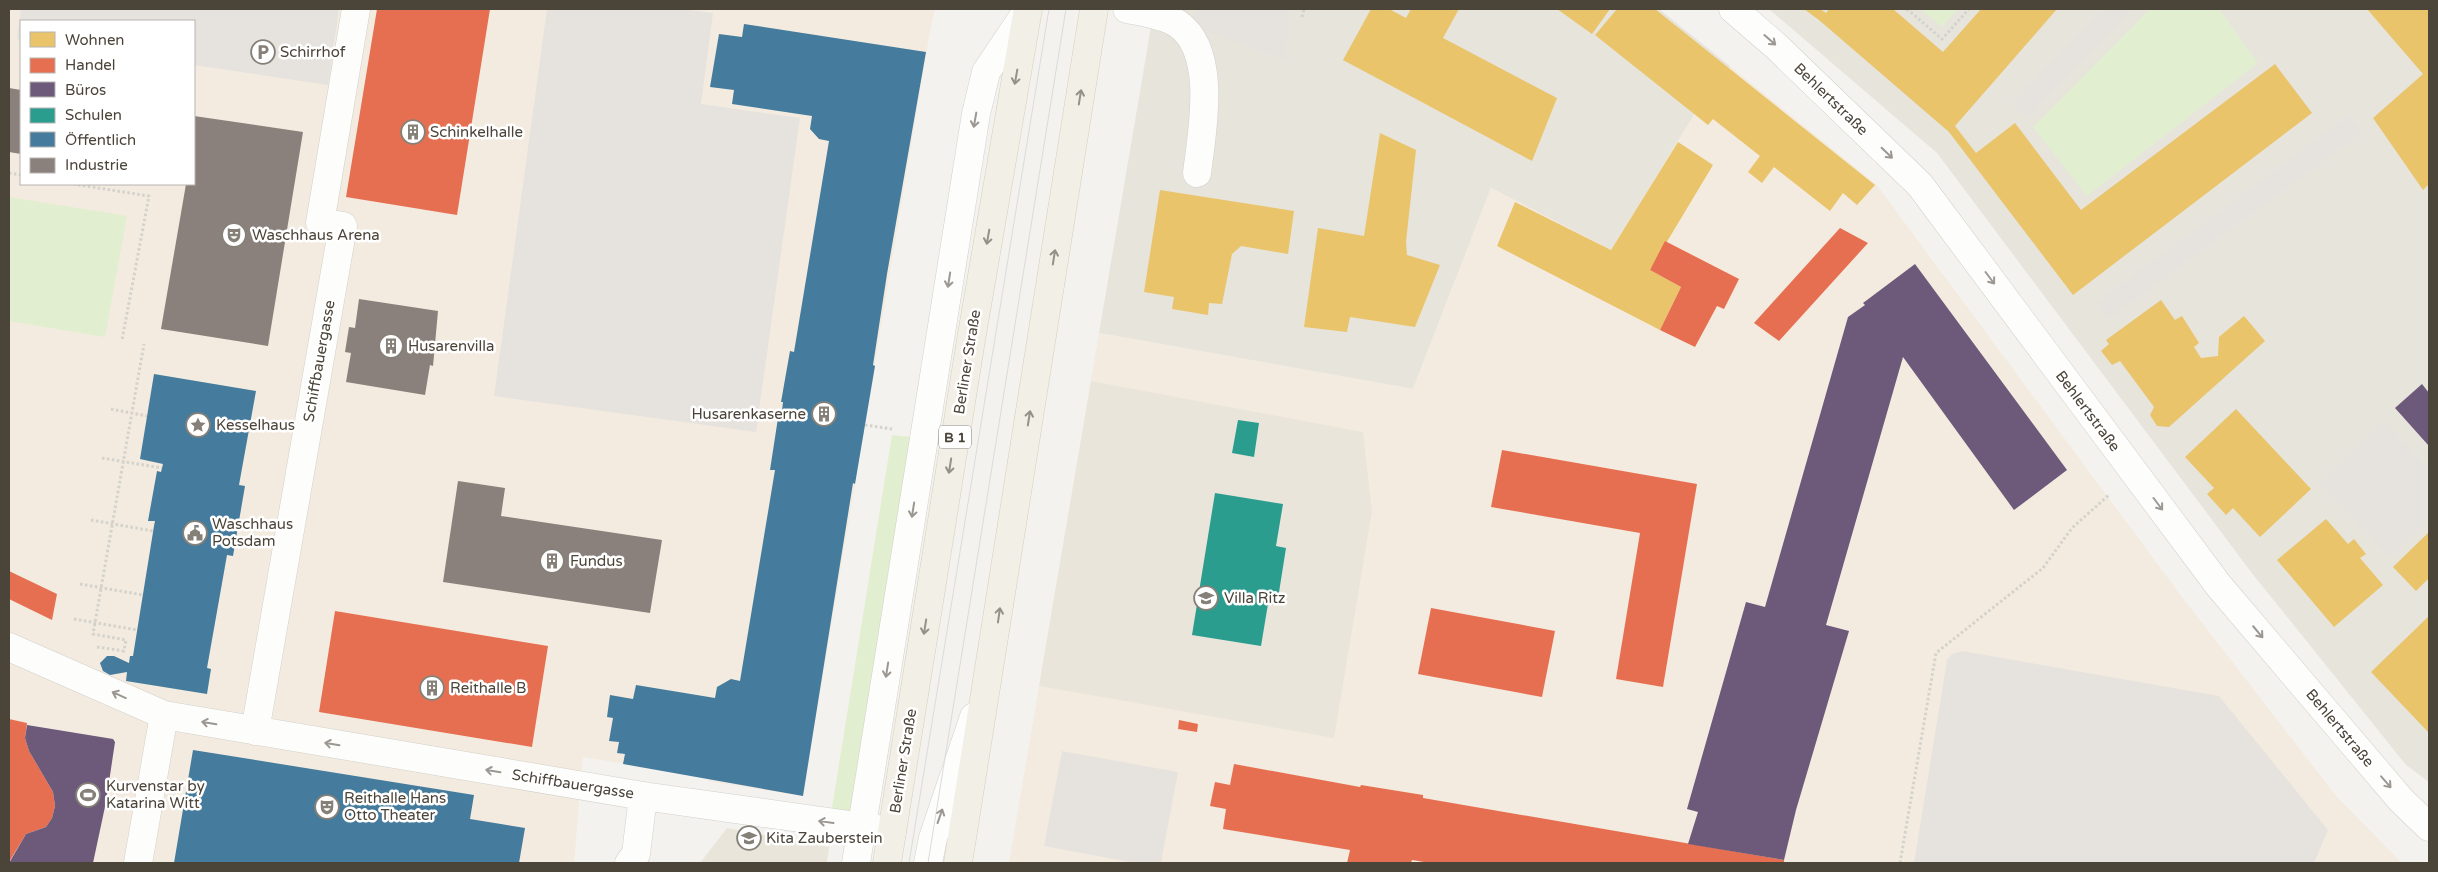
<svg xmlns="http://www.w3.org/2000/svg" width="2438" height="872" font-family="'Varela Round',sans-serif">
  <rect width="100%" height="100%" fill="#f4f2ee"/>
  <path fill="#e7e4dc" d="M1154 9H1659L1730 66 1694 115 1611 250 1491 188 1413 389 1099 333Z
    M1769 9H2429V782L2406 765 2251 572 1937 153Z"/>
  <path fill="#f3ebdf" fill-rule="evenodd" d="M9 9H935L930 31 803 796 708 781V778L583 757 574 863H9ZM21 21H194V184H21Z
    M1730 66 1876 184 2182 597 2337 797 2402 863H1009L1099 333 1413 389 1491 188 1611 250 1694 115Z"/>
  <path fill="#eae5da" d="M1091 381 1363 432 1372 511 1334 738 1039 686Z
    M727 828 829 847 827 863H700Z"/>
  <path fill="#e1eecf" d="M1921 9H1958L1942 27Z
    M2150 9H2219L2258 63 2087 196 2033 127Z
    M9 197 127 216 105 337 9 321Z
    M892 435 911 437 855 810 848 813H833L832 808Z"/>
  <path fill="#e6e3df" d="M21 9H339L328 85 194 65V21H21V40L17 39Z
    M547 9H682L713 13 701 104 800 118 756 432 494 396Z
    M1197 9H1290L1285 60 1194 26Z
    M2102 9H2134L2028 118 2012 103Z
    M2350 115 2363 132 2108 320 2095 303Z
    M2384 421 2429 469V519L2390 557 2319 483Z
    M1962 651 2219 696 2328 830 2314 863H1914L1947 660 1952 654Z
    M1062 751 1178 772 1161 863H1135L1044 846Z"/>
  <path fill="#e9c46a" d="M1371 9H1389L1406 18 1411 9H1459L1443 38 1557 98 1532 161 1343 60Z
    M1557 9H1610L1592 34Z
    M1617 9H1655L1875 185 1857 205 1843 193 1830 211 1774 167 1762 183 1748 172 1760 156 1713 119 1708 125 1595 35Z
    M1804 9H1820L1826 13 1829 9H1893L1943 52 1981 9H2057L1955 126 1976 153 2015 123 2081 210 2275 64 2312 113 2073 295 1949 132 1819 20Z
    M2367 9H2429V184L2423 190 2373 118 2423 74Z
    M1380 133 1416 150 1406 242 1407 255 1440 265 1415 327 1350 317 1347 332 1304 327 1318 228 1364 236Z
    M1678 142 1713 165 1650 270 1681 287 1660 330 1497 246 1515 202 1611 250Z
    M1160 190 1294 211 1288 254 1241 246 1232 254 1222 304 1209 303 1208 315 1172 309 1174 297 1144 292Z
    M2161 300 2175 320 2182 316 2199 343 2194 347 2201 358 2218 356 2219 337 2244 316 2265 341 2169 427 2157 426 2150 415 2154 407 2120 361 2112 365 2101 351 2109 344 2106 340Z
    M2236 409 2311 489 2260 537 2233 508 2226 515 2207 494 2214 488 2185 457Z
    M2326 519 2348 544 2354 539 2366 554 2360 558 2383 585 2334 627 2277 560Z
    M2429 532V578L2416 591 2393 567Z
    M2429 616V733L2371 672Z"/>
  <path fill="#e76f51" d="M377 9H490L457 215 346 197Z
    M1840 228 1868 243 1779 341 1754 323Z
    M1665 241 1739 279 1724 309 1717 306 1695 347 1660 330 1681 287 1650 270Z
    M1502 450 1697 484 1663 687 1616 679 1640 533 1491 507Z
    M9 571 57 594 52 620 9 599Z
    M1431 608 1555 631 1542 697 1418 674Z
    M335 611 548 646 532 747 319 712Z
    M9 719 27 723 25 738 29 751 53 792 55 806 52 818 46 827 26 834 9 862Z
    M1179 720 1198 724 1197 732 1178 729Z
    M1234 764 1360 787 1361 785 1423 795V798L1784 860V863H1430L1412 860 1411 863H1347L1350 850 1223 829 1226 809 1210 806 1215 782 1230 785Z"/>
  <path fill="#6d597a" d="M1915 264 2067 470 2014 510 1903 357 1826 625 1849 631 1796 810 1784 860 1688 844 1698 812 1687 809 1746 602 1765 607 1848 317 1865 305 1863 303Z
    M2422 384 2429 393V446L2395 408Z
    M27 725 113 739 115 742 106 802 93 863H9L26 834 46 827 52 818 55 806 53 792 29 751 25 738Z"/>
  <path fill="#2a9d8f" d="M1238 420 1259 423 1254 457 1232 453Z
    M1215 493 1283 504 1276 546 1286 548 1277 605 1268 604 1261 646 1192 635Z"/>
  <path fill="#457b9d" d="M744 24 926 52 887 274 873 365 875 366 855 484 853 483 803 796 623 764 625 754 617 753 619 742 609 741 613 718 607 717 610 695 633 699 636 685 715 698 717 687 731 679 740 681 775 470H770L778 418 781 419 783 402H781L790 351 794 352 829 141 819 139 810 129 812 116 732 104 734 90 710 87 719 34 742 37Z
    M154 374 256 391 239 485 245 486 233 556 227 555 207 668 211 669 207 694 126 681 127 672 110 675 103 671 100 663 107 656H114L129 663 130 656H133L154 526 155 521H148L157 471 161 472 163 464 140 459Z
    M193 750 474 795 470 819 525 828 519 863H174Z"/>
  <path fill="#8a817c" d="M9 88 21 90V154L9 152Z
    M194 116 303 132 268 346 161 329 186 184H194Z
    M359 299 438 311 433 366 430 365 425 395 346 382 351 353 345 352 349 327 355 328Z
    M458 481 505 488 501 516 662 540 650 613 443 582Z"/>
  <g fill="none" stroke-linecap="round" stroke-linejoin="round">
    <g stroke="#d2d0cb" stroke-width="29">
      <path id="minor" d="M1127 9C1143 12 1165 15 1178 24 1218 52 1202 132 1197 173
        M1733 9 1777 47 1920 185 2219 586 2401 800 2429 827
        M9 647 164 715 643 796 892 831
        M255 731 343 226 320 223 356 9
        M138 863 164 715
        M629 863 636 854 643 796
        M856 863 976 114 986 72 1027 11
        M928 863 933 838 974 717"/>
    </g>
    <g stroke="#d6cebb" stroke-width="29">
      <path id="major" d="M887 863 971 340 1028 9
        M958 863 1094 9"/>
    </g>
    <path stroke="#d3d2cc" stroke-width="3" stroke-dasharray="2.5 2.5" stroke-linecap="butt" d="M1907 9 1942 39 1969 9
      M1302 17 1304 9
      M9 173 21 175
      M73 184 149 196 122 340
      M111 409 147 416
      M865 425 892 429
      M102 458 162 468
      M91 520 153 531
      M80 584 143 595
      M74 619 137 630
      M97 647 124 651 126 640 93 634 144 344
      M1900 863 1936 653 2043 568 2072 528 2110 494"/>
    <use href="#minor" stroke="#fdfdfc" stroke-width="28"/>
    <use href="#major" stroke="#f2efe6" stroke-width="28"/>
    <path stroke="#dbdbda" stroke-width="1" d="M909 863 1049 9
      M928 863 1066 9"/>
  </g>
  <defs><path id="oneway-shaft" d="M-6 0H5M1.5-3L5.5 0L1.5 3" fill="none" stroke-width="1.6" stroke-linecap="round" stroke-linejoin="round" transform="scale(1.25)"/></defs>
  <g stroke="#9b9791">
    <use href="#oneway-shaft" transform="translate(1770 40) rotate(41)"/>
    <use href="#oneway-shaft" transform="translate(975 120) rotate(100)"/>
    <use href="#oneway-shaft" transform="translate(1887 153) rotate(44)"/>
    <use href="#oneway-shaft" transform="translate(1990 278) rotate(53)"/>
    <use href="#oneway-shaft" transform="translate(949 280) rotate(99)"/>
    <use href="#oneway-shaft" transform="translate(2158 504) rotate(53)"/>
    <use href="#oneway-shaft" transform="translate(913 510) rotate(99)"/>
    <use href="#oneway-shaft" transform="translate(2258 632) rotate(50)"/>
    <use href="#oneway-shaft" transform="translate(887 670) rotate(99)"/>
    <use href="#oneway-shaft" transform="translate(119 695) rotate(-156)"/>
    <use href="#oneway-shaft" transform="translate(209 723) rotate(-170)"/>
    <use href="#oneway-shaft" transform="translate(332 744) rotate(-171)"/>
    <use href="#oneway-shaft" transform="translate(493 771) rotate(-171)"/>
    <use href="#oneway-shaft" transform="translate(2386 782) rotate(49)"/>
    <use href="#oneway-shaft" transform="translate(940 816) rotate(-71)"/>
    <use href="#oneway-shaft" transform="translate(826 822) rotate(-172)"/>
  </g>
  <g stroke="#969187">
    <use href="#oneway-shaft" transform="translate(1016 77) rotate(100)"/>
    <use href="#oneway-shaft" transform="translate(1080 97) rotate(-81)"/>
    <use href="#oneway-shaft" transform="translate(988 237) rotate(100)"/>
    <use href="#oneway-shaft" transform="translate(1054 257) rotate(-81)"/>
    <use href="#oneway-shaft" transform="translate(1029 418) rotate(-81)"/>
    <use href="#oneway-shaft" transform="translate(950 466) rotate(99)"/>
    <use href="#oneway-shaft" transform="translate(999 615) rotate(-82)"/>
    <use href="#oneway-shaft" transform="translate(925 627) rotate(99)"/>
  </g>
  <defs>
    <g id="parking-ring" transform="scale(1.25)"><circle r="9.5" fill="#fff" stroke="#868178" stroke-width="1.5"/><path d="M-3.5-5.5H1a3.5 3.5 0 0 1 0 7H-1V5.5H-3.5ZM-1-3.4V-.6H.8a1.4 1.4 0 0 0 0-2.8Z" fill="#868178"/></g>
    <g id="building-ring" transform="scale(1.25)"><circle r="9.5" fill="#fff" stroke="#868178" stroke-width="1.5"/><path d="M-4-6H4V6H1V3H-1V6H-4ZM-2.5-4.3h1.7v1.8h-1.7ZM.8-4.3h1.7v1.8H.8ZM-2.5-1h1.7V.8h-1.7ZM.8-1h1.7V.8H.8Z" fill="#868178"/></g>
    <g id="theatre-ring" transform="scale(1.25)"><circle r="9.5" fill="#fff" stroke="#868178" stroke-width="1.5"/><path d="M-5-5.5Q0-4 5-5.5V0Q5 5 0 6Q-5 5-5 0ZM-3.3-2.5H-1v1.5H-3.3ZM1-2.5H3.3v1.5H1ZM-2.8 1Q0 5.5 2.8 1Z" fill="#868178"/></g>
    <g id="sight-ring" transform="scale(1.25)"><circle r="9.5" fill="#fff" stroke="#868178" stroke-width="1.5"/><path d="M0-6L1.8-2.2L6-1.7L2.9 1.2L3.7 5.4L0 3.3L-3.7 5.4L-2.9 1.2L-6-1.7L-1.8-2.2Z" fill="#868178"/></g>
    <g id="civic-ring" transform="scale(1.25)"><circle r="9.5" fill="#fff" stroke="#868178" stroke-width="1.5"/><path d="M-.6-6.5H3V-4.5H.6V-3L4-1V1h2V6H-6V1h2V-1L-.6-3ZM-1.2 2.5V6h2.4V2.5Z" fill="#868178"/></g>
    <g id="school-ring" transform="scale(1.25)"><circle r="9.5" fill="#fff" stroke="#868178" stroke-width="1.5"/><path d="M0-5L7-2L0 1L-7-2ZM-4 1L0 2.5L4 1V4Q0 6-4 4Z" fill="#868178"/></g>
    <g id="stadium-ring" transform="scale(1.25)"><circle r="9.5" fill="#fff" stroke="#868178" stroke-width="1.5"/><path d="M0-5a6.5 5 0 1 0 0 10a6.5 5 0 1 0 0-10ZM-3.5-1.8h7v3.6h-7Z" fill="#868178"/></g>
  </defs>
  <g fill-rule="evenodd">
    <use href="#parking-ring" x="263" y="52"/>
    <use href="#building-ring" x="413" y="132"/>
    <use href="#theatre-ring" x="234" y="235"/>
    <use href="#building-ring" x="391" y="346"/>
    <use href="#building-ring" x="824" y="414"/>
    <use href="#sight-ring" x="198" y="425"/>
    <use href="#civic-ring" x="195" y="533"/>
    <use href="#building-ring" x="552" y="561"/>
    <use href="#school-ring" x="1206" y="598"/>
    <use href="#building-ring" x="432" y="688"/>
    <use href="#stadium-ring" x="88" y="795"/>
    <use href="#theatre-ring" x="327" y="807"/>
    <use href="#school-ring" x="749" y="838"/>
  </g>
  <g text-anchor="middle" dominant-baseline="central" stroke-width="5" stroke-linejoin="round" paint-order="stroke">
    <rect fill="#fff" stroke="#817c74" stroke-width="1" x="939" y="425.5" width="32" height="23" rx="4"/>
    <g font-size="14" font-weight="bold" fill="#4b4439">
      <text x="955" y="437">B 1</text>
    </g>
    <g font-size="15" fill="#4b4439" stroke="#fff" text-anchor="start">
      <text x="280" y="52">Schirrhof</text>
      <text x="430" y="132">Schinkelhalle</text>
      <text x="252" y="235">Waschhaus Arena</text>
      <text x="408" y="346">Husarenvilla</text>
      <text x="806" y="414" text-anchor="end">Husarenkaserne</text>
      <text x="216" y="425">Kesselhaus</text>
      <text x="212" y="524">Waschhaus<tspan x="212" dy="17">Potsdam</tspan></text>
      <text x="570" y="561">Fundus</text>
      <text x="1224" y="598">Villa Ritz</text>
      <text x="450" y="688">Reithalle B</text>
      <text x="106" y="786">Kurvenstar by<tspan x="106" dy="17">Katarina Witt</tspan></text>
      <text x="344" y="798">Reithalle Hans<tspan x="344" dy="17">Otto Theater</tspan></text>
      <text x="766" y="838">Kita Zauberstein</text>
    </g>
    <g font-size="15" fill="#4b4439" stroke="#fff">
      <text transform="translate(1831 99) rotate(44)">Behlertstraße</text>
      <text transform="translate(319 361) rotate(-80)">Schiffbauergasse</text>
      <text transform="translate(967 362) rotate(-81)">Berliner Straße</text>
      <text transform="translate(2088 411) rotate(53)">Behlertstraße</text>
      <text transform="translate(2340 728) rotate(50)">Behlertstraße</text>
      <text transform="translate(903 761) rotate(-81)">Berliner Straße</text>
      <text transform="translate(573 784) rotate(9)">Schiffbauergasse</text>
    </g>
  </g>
  <rect width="2438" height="872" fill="none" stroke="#4b4439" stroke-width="20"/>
  <rect x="20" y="20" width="175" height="165" fill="#ffffff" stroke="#b7b4b0"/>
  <rect x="30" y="32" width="25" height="15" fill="#e9c46a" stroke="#b7b4b0"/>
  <text x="65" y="45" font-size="15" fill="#4b4439">Wohnen</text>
  <rect x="30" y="58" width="25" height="15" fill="#e76f51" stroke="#b7b4b0"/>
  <text x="65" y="70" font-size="15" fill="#4b4439">Handel</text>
  <rect x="30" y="82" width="25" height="15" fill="#6d597a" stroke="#b7b4b0"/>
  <text x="65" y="95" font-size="15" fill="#4b4439">Büros</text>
  <rect x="30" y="108" width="25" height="15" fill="#2a9d8f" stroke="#b7b4b0"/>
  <text x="65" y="120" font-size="15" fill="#4b4439">Schulen</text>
  <rect x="30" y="132" width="25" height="15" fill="#457b9d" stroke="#b7b4b0"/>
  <text x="65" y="145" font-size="15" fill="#4b4439">Öffentlich</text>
  <rect x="30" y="158" width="25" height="15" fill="#8a817c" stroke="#b7b4b0"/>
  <text x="65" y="170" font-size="15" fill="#4b4439">Industrie</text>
</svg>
